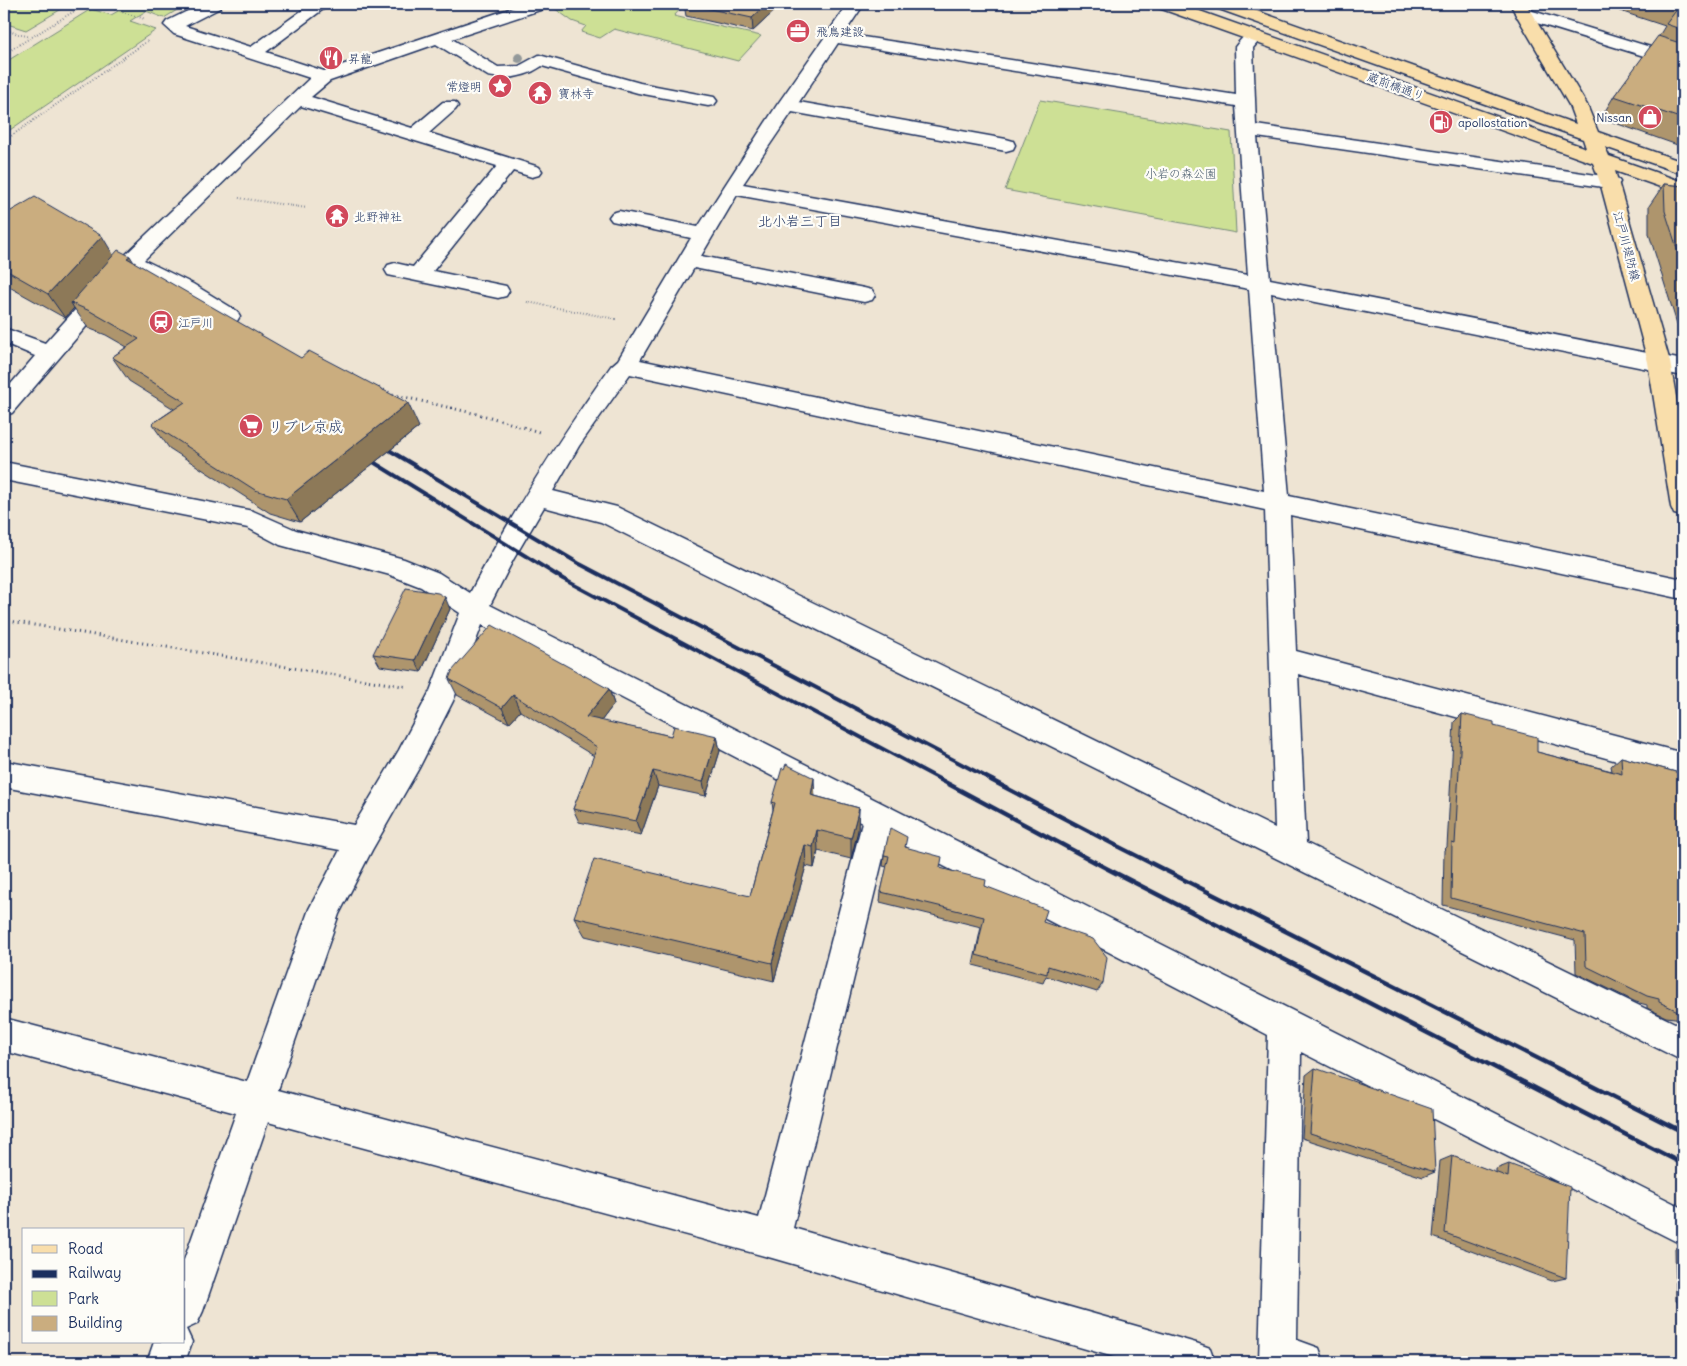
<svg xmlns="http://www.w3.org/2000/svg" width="1687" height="1366" font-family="Delius,'Klee One',sans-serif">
  <rect width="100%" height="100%" fill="#eee4d3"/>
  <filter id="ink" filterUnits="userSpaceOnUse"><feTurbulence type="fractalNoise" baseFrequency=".02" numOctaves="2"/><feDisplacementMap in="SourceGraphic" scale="10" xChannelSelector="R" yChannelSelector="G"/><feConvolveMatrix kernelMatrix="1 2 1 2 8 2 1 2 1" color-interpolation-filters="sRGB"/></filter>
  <g filter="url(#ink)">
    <path fill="#cde095" stroke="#74887a" d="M4 4H70L26 30 4 23Z
      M124 4H187L164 18 146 11 130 21 156 30 4 134V63L91 9 111 15 127 6Z
      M567 4H685L674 16 761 36 738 61 614 29 600 38 581 32 586 26 572 21 554 8Z
      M1040 100 1231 132 1236 233 1005 190Z"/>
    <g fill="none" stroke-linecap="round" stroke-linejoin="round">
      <g stroke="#1b2f5e" stroke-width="3">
        <path id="minor" d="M202 4H222L220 8 185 26 251 47 311 4H330L266 52 324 71 524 4H548L546 8 452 39 498 67 519 66 539 55 640 83 714 97 717 101 714 105 708 106 638 93 542 66C526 77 507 80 488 76L436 44 330 81 311 97 412 128 443 102H455L458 106 455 110 429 133 539 167 542 171 539 175 532 177 513 171 433 271 506 286 509 291 506 296 498 298 388 275 385 270 388 265 395 263 413 267 497 166 301 106 144 260 193 284 237 311 240 316 237 321 229 323 221 321 177 294 133 272 12 413 4 415V392L35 356 4 343V328L45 343 123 257 310 78 174 34 164 25 167 21Z
          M848 4H864L844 34 1236 95 1235 47C1242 38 1248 29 1260 32L1263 36 1253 48 1256 125 1617 178 1620 182 1617 186 1610 188 1257 137 1270 279 1683 360V376L1271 293 1289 496 1683 579V599L1290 515 1296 651 1683 753V779L1298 674 1306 843 1683 1027V1061L601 522 544 507 513 560 490 605 1683 1208V1245L1301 1052 1297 1340 1319 1348 1324 1362H1259L1268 1035 888 837 793 1228 1196 1343 1210 1348 1215 1362H1131L772 1258 268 1122 203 1311 197 1324 186 1329 192 1342 185 1362H147L154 1342H184V1260L236 1113 4 1051V1018L247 1082 309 909 340 850 4 787V761L354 825 399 750 430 691 460 613 421 587 390 575 280 545 248 528 4 480V462L253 511 296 530 404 559 439 573 470 593C512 513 559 439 611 366L618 360 691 238 612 221 609 217 612 213 619 211 698 227 777 105ZM838 43 1236 106 1248 275 743 184 792 112 1006 151 1013 149 1015 145 1013 141 1006 139 799 102ZM737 195 1249 289 1264 491 640 360 694 268 864 302 872 300 875 295 872 290 864 288 701 256ZM630 374 1265 510 1275 828 617 507 553 491 579 446ZM482 625 862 823 759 1218 278 1090 339 914 372 850 419 768 453 701Z
          M1523 8 1683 57V68L1517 17 1515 13 1517 9Z"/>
      </g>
      <g stroke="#1b2f5e" stroke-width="3">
        <path id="major" d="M1157 4H1180L1586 148 1583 139 1216 8 1214 4H1237L1576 124 1569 105 1510 4H1526L1587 105 1598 132 1683 162V174L1605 147 1609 156 1683 182V195L1615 171 1670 362 1683 437V516L1674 514 1671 507 1648 362 1600 182 1593 163 1159 8Z"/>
      </g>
      <path stroke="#1b2f5e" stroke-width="2" stroke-dasharray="0.5 2.5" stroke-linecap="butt" d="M97 4 145 19
        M4 30 30 37
        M4 54 86 4
        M4 141 149 40
        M239 198 307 208
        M527 302 616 319"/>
      <path stroke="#1b2f5e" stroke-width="3" stroke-dasharray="1 4" stroke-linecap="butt" d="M379 388 395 395 490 417 539 432
        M4 620 408 687"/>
      <use href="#minor" fill="#fdfcf7" fill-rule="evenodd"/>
      <use href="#major" fill="#f9deab" fill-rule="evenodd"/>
      <path stroke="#1b2f5e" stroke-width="4" d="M379 444 578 563 994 781
        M362 455 563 579 943 781"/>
      <path stroke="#1b2f5e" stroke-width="4.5" d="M941 780 1106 868 1683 1164
        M991 780 1117 846 1683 1132"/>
    </g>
    <circle fill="#93999a" cx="519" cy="58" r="5"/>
    <path fill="#ae956d" stroke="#1b2f5e" d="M684 4H782L753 31 686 16Z
      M1599 4H1683V147L1601 118 1614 96 1659 36 1665 26Z
      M1664 184 1683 186V340H1682L1649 234V206Z
      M4 215 134 263 419 427 300 522 270 513 169 448 152 424 174 409 129 381 112 357 127 347 106 335 88 328 74 308 65 318 4 284Z
      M450 609 421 672 380 666 373 654Z
      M449 679 609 689 614 704 601 721 671 736H717L720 751 706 796 658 786 641 835 579 822 573 809 594 756 520 711 509 723 457 695Z
      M1462 714 1494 726 1537 752 1612 771 1611 766 1621 757 1683 774V1019L1666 1017 1647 1008V1005L1636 1002 1576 973 1575 940 1443 905 1444 850 1447 847 1454 722Z
      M815 796 859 808 858 830 851 859 818 851 814 868 806 866 774 981 585 936 574 917 750 896 773 810 772 802Z
      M906 847 940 868 985 886 1043 922 1103 983 1097 992 1046 976 1043 983 973 965 981 927 880 902 881 892 887 867 883 866 884 855Z
      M1315 1068 1435 1172 1423 1177 1302 1138 1306 1075Z
      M1452 1156 1496 1173V1169L1509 1164 1566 1278 1552 1281 1433 1237 1440 1161Z
      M1683 1246V1304L1676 1301 1675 1248Z"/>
    <path fill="#8d7959" stroke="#1b2f5e" d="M767 4H782L753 31 752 18Z
      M102 236 117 261 71 303 74 308 65 318 48 294Z
      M130 256 145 280 127 258Z
      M408 403 419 427 300 522 286 499Z
      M445 597 450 609 421 672 415 660Z
      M609 689 614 704 592 733 586 717Z
      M513 695 520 711 509 723 502 708Z
      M717 736 720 751 706 796 703 782Z
      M653 771 658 786 641 835 636 821Z
      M814 778 815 801 811 795Z
      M859 808 858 830 851 859V838Z
      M817 830 818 851 814 868 813 847Z
      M805 845 806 866 774 981 772 963Z"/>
    <path fill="#caad7f" stroke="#1b2f5e" d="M687 4H767L752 18Z
      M1678 4H1683V30L1666 24 1681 4Z
      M1658 36 1683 44V119L1614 96Z
      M1664 184 1683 186V267L1665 211Z
      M35 197 102 236 48 294 4 269V215Z
      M118 250 130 256 127 258 301 358 309 351 408 403 286 499 255 490 152 424 185 402 112 357 139 339 90 311 71 303Z
      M406 588 438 593 445 597 415 660 373 654Z
      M492 625 609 689 586 717 671 736 674 726 717 736 703 782 653 771 636 821 573 809 597 747 513 695 502 708 449 679 452 671Z
      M1462 714 1494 722V726L1537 737V752L1622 774 1621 757 1683 774V1011H1678L1659 1002V999L1647 996 1586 966 1585 934 1451 898 1452 843 1455 844Z
      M786 764 814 778 811 795 859 808 851 838 817 830 813 847 805 845 772 963 574 917 594 859 750 896 775 803 772 802 782 768 784 769Z
      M890 828 907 837 905 847 942 857 940 868 986 880 985 886 1047 910 1043 922 1093 939 1107 957 1103 983 1048 966 1047 974 976 955 984 917 881 892 889 856 884 855Z
      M1315 1068 1432 1109 1435 1172 1310 1133Z
      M1452 1156 1508 1177 1509 1164 1570 1187 1566 1278 1445 1233Z"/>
  </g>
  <defs>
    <g id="office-disc" transform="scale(1.25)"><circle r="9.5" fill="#d1495b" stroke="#fdfcf7"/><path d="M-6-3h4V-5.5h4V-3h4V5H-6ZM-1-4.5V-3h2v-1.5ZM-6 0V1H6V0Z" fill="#fff"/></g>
    <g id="restaurant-disc" transform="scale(1.25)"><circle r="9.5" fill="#d1495b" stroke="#fdfcf7"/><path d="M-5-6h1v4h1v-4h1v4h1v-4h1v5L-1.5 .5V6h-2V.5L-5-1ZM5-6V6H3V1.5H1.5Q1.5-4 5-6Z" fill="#fff"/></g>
    <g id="sight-disc" transform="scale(1.25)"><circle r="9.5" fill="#d1495b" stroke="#fdfcf7"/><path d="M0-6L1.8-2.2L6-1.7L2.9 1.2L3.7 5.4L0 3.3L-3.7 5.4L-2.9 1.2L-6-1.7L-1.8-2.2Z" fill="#fff"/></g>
    <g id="temple-disc" transform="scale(1.25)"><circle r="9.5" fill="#d1495b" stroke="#fdfcf7"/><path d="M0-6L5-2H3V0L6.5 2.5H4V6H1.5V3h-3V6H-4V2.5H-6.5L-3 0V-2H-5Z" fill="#fff"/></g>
    <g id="shop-disc" transform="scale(1.25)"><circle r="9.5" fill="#d1495b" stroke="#fdfcf7"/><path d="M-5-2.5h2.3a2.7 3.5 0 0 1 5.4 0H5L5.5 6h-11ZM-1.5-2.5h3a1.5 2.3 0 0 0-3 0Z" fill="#fff"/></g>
    <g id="fuel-disc" transform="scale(1.25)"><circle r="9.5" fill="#d1495b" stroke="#fdfcf7"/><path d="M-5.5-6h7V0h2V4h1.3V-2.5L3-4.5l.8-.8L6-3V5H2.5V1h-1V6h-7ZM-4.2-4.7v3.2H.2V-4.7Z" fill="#fff"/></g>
    <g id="station-disc" transform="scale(1.25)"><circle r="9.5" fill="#d1495b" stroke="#fdfcf7"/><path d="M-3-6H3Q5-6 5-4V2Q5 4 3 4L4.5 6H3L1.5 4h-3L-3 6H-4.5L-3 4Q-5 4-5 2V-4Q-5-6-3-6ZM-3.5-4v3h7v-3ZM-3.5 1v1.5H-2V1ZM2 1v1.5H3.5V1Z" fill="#fff"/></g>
    <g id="supermarket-disc" transform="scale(1.25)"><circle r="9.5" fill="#d1495b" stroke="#fdfcf7"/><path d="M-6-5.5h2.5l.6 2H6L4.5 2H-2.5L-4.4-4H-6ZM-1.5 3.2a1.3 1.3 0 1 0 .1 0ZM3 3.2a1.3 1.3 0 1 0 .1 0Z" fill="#fff"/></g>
  </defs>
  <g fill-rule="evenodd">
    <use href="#office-disc" x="798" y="31"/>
    <use href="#restaurant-disc" x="331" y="58"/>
    <use href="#sight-disc" x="500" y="86"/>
    <use href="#temple-disc" x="540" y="93"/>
    <use href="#shop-disc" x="1650" y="117"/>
    <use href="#fuel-disc" x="1441" y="122"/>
    <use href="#temple-disc" x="337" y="216"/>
    <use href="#station-disc" x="161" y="322"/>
    <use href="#supermarket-disc" x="251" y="426"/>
  </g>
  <g text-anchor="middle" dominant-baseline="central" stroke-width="4.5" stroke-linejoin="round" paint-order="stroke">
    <g font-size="12" fill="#1b2f5e" stroke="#fdfcf7" text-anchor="start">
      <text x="816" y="31">飛鳥建設</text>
      <text x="348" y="58">昇龍</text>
      <text x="482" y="86" text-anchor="end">常燈明</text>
      <text x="558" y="93">寶林寺</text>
      <text x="1632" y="117" text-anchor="end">Nissan</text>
      <text x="1458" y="122">apollostation</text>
      <text x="354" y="216">北野神社</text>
      <text x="178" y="322">江戸川</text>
    </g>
    <g font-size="12" fill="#1b2f5e" stroke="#fdfcf7">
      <text transform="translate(1396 86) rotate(20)">蔵前橋通り</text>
      <text transform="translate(1627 246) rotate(75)">江戸川堤防線</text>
    </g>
    <g font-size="12" fill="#485b6c" stroke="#fdfcf7">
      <text x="1181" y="173">小岩の森公園</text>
    </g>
    <g font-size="14" fill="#1b2f5e" stroke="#fdfcf7">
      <text x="800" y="221">北小岩三丁目</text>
    </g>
    <g font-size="15" fill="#1b2f5e" stroke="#fdfcf7" text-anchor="start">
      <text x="268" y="426">リブレ京成</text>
    </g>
  </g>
  <rect width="1687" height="1366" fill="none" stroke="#fdfcf7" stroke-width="20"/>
  <rect x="10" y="10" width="1667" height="1346" fill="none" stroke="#1b2f5e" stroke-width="2" filter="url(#ink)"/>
  <rect x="22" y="1228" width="162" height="115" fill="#fdfcf7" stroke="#a3aaba"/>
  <rect x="32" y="1245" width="25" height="8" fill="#f9deab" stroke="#a3aaba"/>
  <text x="68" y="1254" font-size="15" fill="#1b2f5e">Road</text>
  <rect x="32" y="1270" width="25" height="8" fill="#1b2f5e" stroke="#a3aaba"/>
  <text x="68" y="1278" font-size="15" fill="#1b2f5e">Railway</text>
  <rect x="32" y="1291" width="25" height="15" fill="#cde095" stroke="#a3aaba"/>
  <text x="68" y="1304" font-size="15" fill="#1b2f5e">Park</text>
  <rect x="32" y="1316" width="25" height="15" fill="#caad7f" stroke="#a3aaba"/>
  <text x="68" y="1328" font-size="15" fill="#1b2f5e">Building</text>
</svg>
